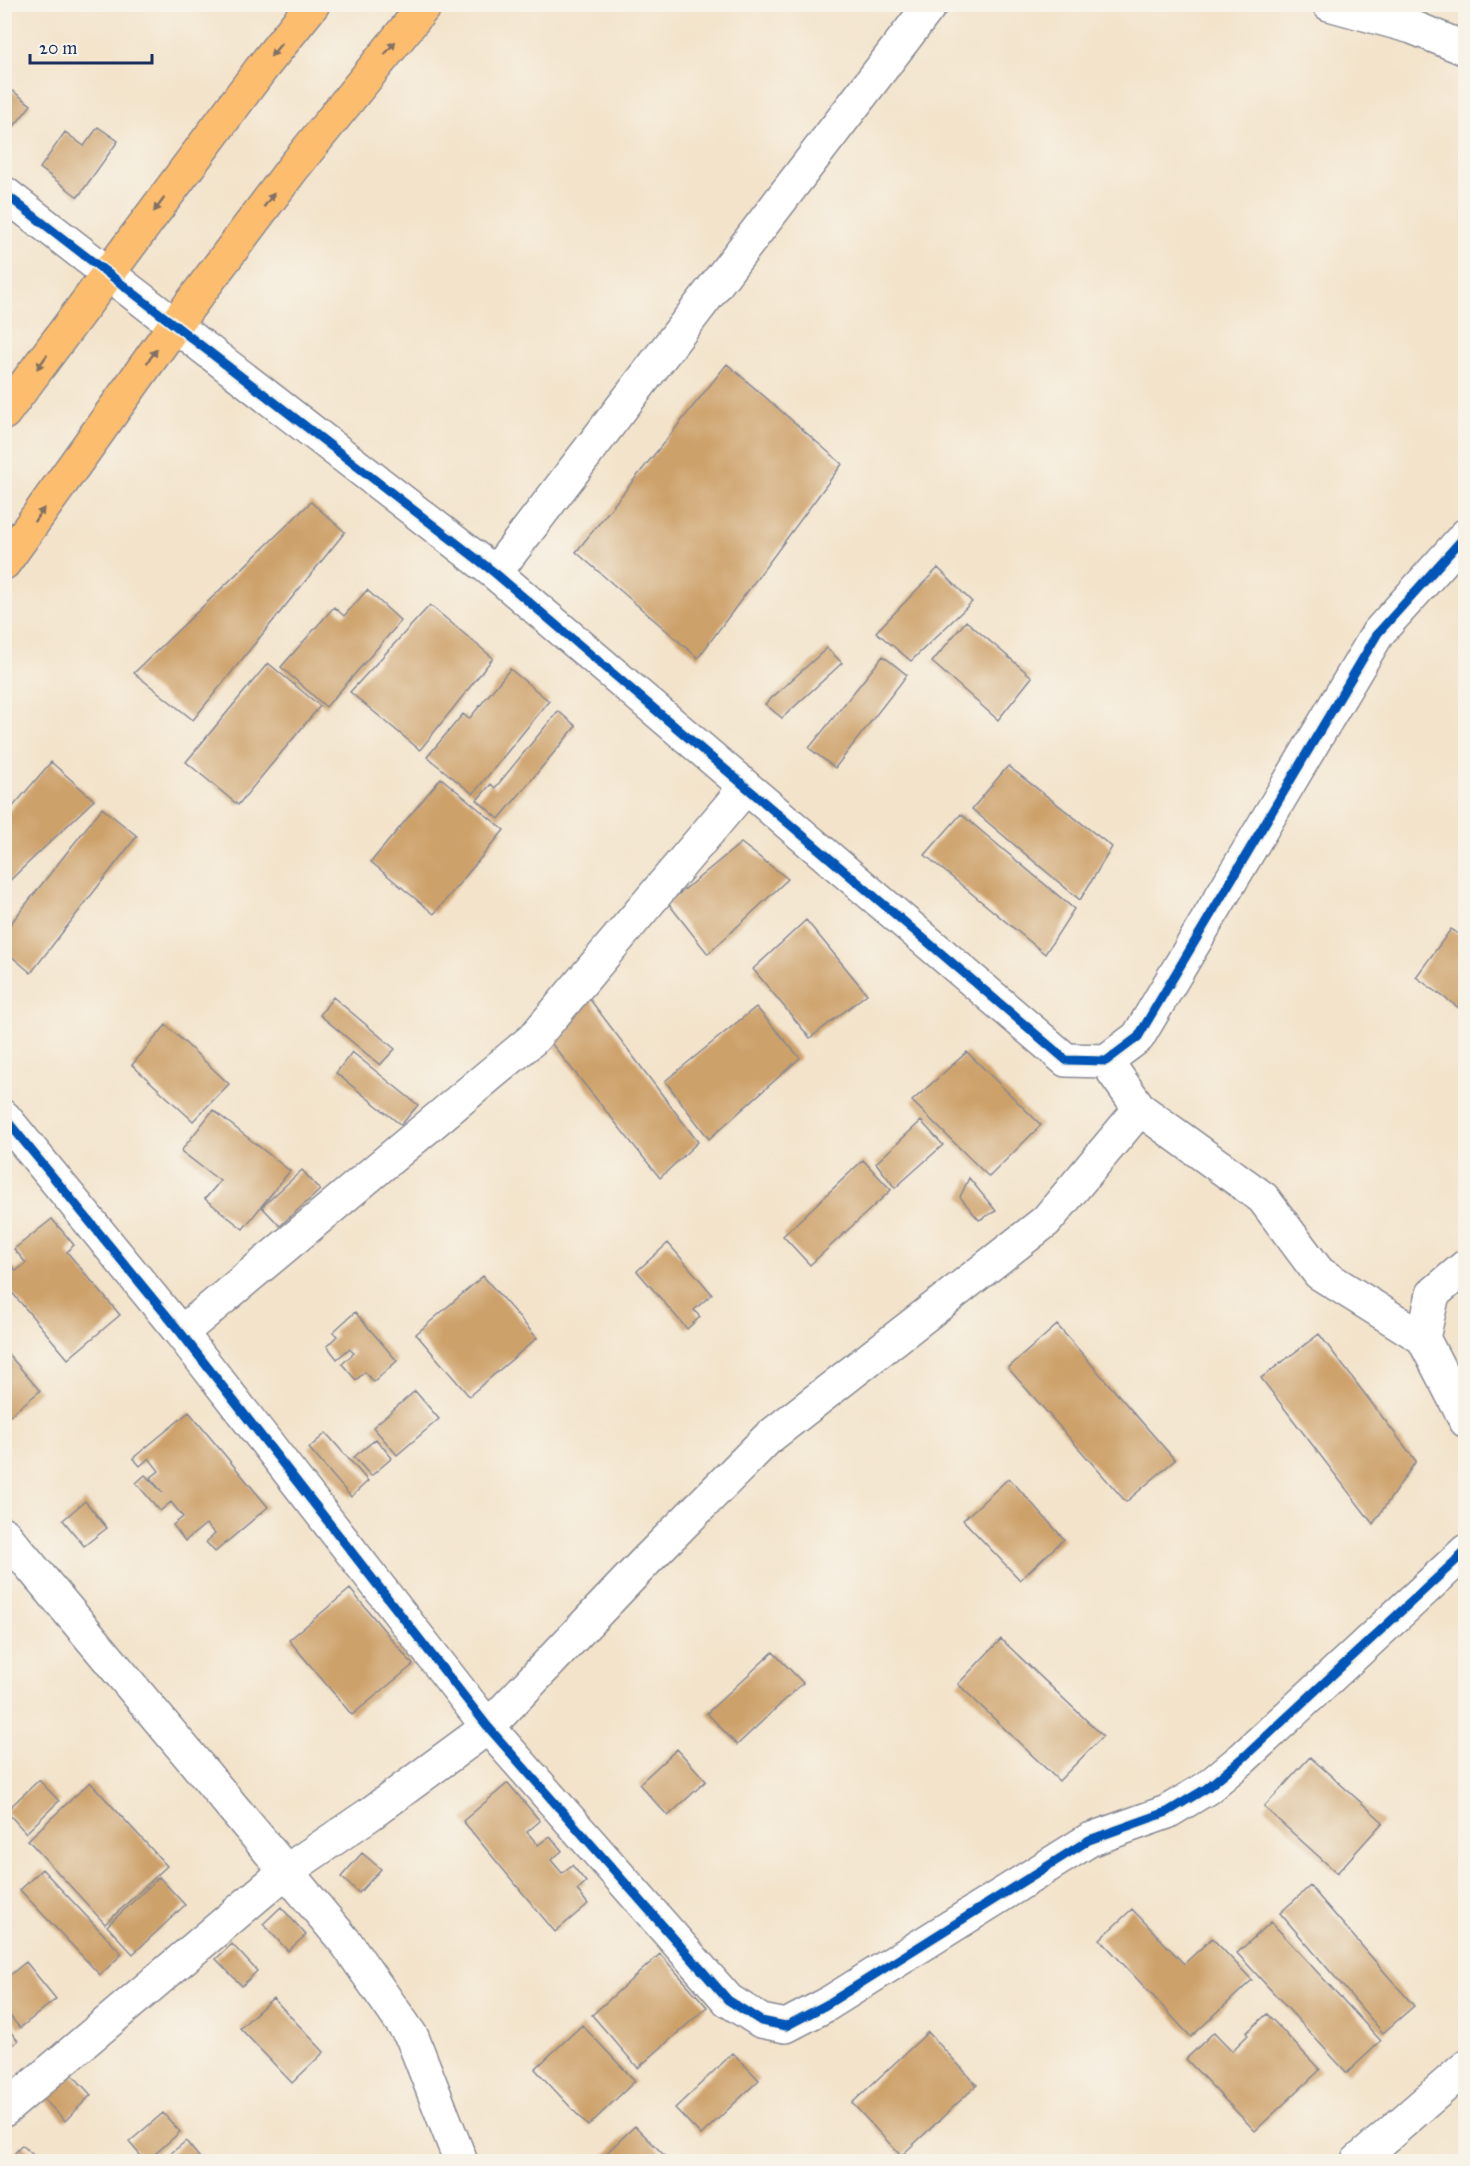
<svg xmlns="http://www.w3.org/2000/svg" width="1470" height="2166" font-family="'IM FELL Great Primer',serif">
  <rect width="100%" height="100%" fill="#f7f3e8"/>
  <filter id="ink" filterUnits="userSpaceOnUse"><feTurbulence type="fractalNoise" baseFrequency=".0167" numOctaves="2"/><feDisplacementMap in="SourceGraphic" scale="12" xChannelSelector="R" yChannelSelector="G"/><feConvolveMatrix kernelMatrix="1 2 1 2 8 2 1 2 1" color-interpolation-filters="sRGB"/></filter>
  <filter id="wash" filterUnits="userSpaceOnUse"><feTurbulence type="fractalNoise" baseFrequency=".008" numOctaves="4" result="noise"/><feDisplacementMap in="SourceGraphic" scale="24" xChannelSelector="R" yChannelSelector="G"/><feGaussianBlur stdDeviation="1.35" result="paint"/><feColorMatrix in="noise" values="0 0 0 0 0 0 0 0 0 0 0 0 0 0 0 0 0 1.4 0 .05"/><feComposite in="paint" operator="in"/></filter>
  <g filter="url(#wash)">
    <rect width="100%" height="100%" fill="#f3e3ca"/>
    <g id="blocks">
      <path fill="#cda16a" d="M13 91 31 105 4 139V101Z
        M98 127 118 141 78 197 40 168 65 132 84 146Z
        M727 364 842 464 698 658 576 552Z
        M311 502 345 532 193 720 134 673Z
        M938 568 972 602 911 661 876 632Z
        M367 590 401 621 326 707 281 667 334 607 344 616Z
        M430 605 493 658 420 750 350 692Z
        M966 621 1032 677 998 720 932 662Z
        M827 648 842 663 782 718 765 704Z
        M883 656 907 675 835 768 809 748Z
        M268 663 320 706 238 805 186 762Z
        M510 669 549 701 473 794 427 757 463 714 469 719Z
        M558 711 576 726 499 819 477 800 491 784 495 788Z
        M51 762 94 800 4 886V817Z
        M1008 766 1112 847 1080 900 972 809Z
        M441 778 504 830 434 914 371 862Z
        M102 808 137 836 31 973 4 950V932Z
        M961 814 1074 909 1045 954 925 855Z
        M741 843 788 879 708 954 668 903Z
        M806 920 867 994 810 1038 753 969Z
        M1451 929 1466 939V1013L1416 977Z
        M585 993 698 1142 660 1178 543 1033Z
        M333 997 395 1049 380 1065 320 1015Z
        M756 1007 800 1058 709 1139 665 1081Z
        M166 1025 229 1084 193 1121 132 1065Z
        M352 1052 418 1105 401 1125 336 1073Z
        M967 1052 1041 1125 989 1177 912 1101Z
        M213 1110 290 1171 243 1229 205 1199 220 1181 181 1151Z
        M921 1121 943 1145 895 1188 876 1163Z
        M863 1160 891 1190 810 1265 783 1236Z
        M302 1170 320 1190 280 1226 262 1207Z
        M969 1178 996 1211 979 1220 960 1197Z
        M52 1219 74 1245 67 1252 120 1315 68 1359 4 1283V1256L16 1271 26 1263 14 1249Z
        M668 1243 712 1294 694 1310 700 1317 687 1329 637 1271Z
        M483 1276 537 1338 469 1396 416 1334Z
        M355 1312 397 1361 374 1382 365 1372 356 1380 342 1364 354 1353 349 1349 337 1359 327 1346 337 1336 333 1332Z
        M1057 1325 1175 1460 1126 1502 1008 1368Z
        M1319 1334 1416 1461 1373 1524 1261 1378Z
        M4 1349 40 1391 4 1420Z
        M415 1391 439 1419 397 1455 373 1427Z
        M189 1412 268 1507 215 1552 206 1542 215 1534 206 1524 185 1541 173 1525 183 1517 171 1502 160 1511 136 1483 145 1475 163 1493 150 1478 159 1471 149 1458 140 1466 133 1458Z
        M326 1433 368 1481 351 1497 309 1448Z
        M376 1439 392 1458 371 1476 354 1457Z
        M1009 1478 1064 1539 1020 1580 963 1520Z
        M85 1501 107 1528 84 1546 63 1520Z
        M350 1589 413 1665 352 1715 289 1640Z
        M1001 1639 1103 1736 1059 1781 958 1684Z
        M773 1652 803 1683 737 1745 707 1713Z
        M677 1749 706 1781 668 1816 639 1784Z
        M1310 1757 1383 1822 1337 1873 1264 1807Z
        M39 1780 59 1801 26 1833 6 1811Z
        M90 1782 167 1866 105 1924 28 1840Z
        M508 1783 540 1821 527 1832 538 1845 550 1836 562 1851 551 1860 562 1873 572 1865 586 1882 577 1890 588 1904 555 1932 463 1821Z
        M362 1853 381 1869 359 1893 341 1877Z
        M42 1869 122 1954 100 1975 20 1890Z
        M159 1877 185 1905 133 1954 107 1926Z
        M1310 1886 1414 2006 1383 2033 1280 1913Z
        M281 1907 306 1935 288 1951 263 1924Z
        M1132 1909 1184 1964 1212 1938 1252 1980 1191 2037 1100 1939Z
        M1271 1922 1381 2041 1347 2073 1237 1953Z
        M232 1944 257 1971 242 1986 216 1959Z
        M660 1954 707 2007 638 2068 592 2015Z
        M26 1962 56 1999 20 2028 4 2009V1980Z
        M273 1998 324 2052 292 2083 240 2028Z
        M1267 2014 1320 2070 1255 2131 1186 2059 1214 2032 1232 2051 1248 2035 1246 2033Z
        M4 2024 18 2041 4 2052Z
        M582 2025 635 2081 588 2126 535 2069Z
        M928 2032 977 2085 901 2156 852 2103Z
        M733 2053 759 2080 701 2135 675 2108Z
        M69 2071 91 2095 65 2121 42 2097Z
        M163 2113 180 2132 146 2162 129 2142Z
        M635 2126 668 2159 665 2162H597Z
        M186 2141 203 2162H160Z
        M22 2145 41 2162H7Z"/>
    </g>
  </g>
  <g filter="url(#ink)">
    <use href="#blocks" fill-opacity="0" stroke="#878994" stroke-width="1.5"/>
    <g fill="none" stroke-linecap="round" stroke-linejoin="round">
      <g stroke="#878994" stroke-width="36">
        <path id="minor" d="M1329 4 1412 27 1466 49
          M4 193 495 573 1066 1060 1106 1061 1138 1037 1378 633 1466 535
          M495 573 931 4
          M1106 1061 1140 1109 1263 1198 1319 1273 1423 1338
          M4 1117 181 1333 488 1727 728 2000 761 2021 786 2026 826 2005 1089 1840 1167 1812 1207 1788 1243 1758 1466 1551
          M1466 1266 1433 1294 1423 1338 1466 1421
          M181 1333 533 1039 746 787
          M4 1534 347 1944 412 2037 461 2162
          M4 2110 285 1872 370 1814 488 1727 644 1563 768 1438 1046 1221 1140 1109
          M1357 2162 1466 2067"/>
      </g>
      <g stroke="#878994" stroke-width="36">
        <path id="major" d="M4 413 261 69 313 4
          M4 563 174 326 293 168 426 4"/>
      </g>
      <use href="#minor" stroke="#fff" stroke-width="33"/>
      <use href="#major" stroke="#fcbd6e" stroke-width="33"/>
      <g stroke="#f7f3e8" stroke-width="13">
        <path id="cycleway" d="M4 193 495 573 1066 1060 1106 1061 1138 1037 1378 633 1466 535
          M4 1117 181 1333 488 1727 728 2000 761 2021 786 2026 826 2005 1089 1840 1167 1812 1207 1788 1243 1758 1466 1551"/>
      </g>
      <use href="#cycleway" stroke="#0057b8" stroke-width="9"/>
    </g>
    <defs><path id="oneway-solid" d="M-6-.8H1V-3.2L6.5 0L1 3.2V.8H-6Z" transform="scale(1.5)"/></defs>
    <g fill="#806f65">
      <use href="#oneway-solid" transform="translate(390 48) rotate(-51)"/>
      <use href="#oneway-solid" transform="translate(276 50) rotate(129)"/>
      <use href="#oneway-solid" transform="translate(269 200) rotate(-53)"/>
      <use href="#oneway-solid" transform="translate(159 205) rotate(127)"/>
      <use href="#oneway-solid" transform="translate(152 356) rotate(-54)"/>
      <use href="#oneway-solid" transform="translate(42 362) rotate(126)"/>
      <use href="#oneway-solid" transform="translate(39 515) rotate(-54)"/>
    </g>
  </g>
  <rect width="1470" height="2166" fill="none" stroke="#f7f3e8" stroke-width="24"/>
  <path d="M30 54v9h122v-9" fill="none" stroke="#1b2f5e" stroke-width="3"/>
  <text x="39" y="54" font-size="18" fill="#1b2f5e" stroke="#f7f3e8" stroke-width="4.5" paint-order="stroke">20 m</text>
</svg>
